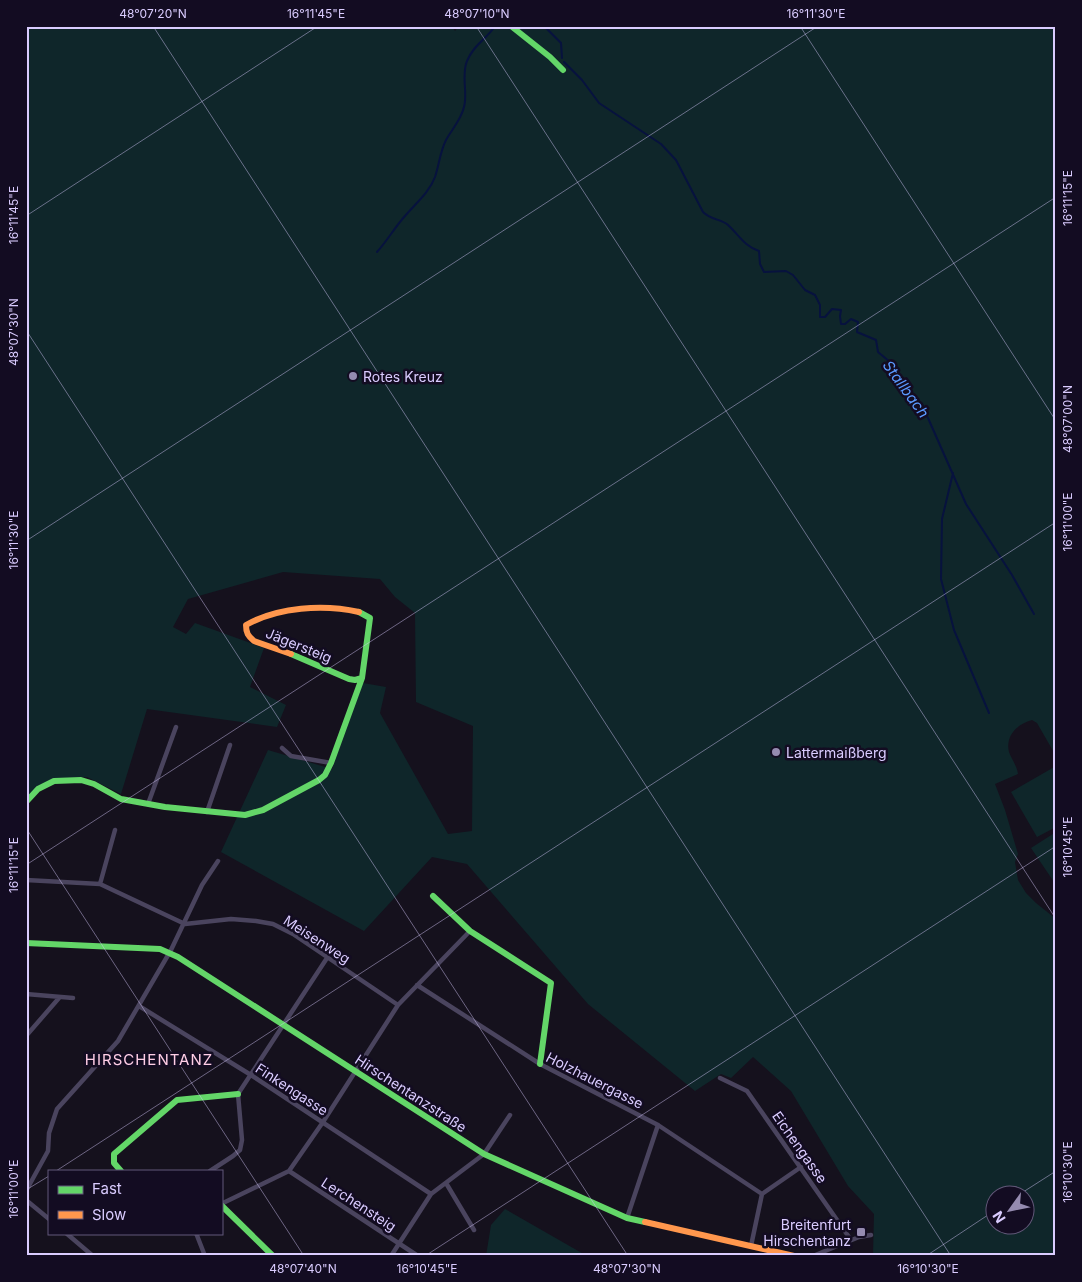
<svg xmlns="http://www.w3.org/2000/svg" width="1082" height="1282" font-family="Inter,sans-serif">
  <rect width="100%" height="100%" fill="#15111d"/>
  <path fill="#0f262a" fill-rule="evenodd" d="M26 26H452L455 31 459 26H1056V756L1037 723 1032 720C1017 724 1005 736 1009 752 1012 760 1017 766 1018 774L995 784 1005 810 1018 854 1015 862 1018 880 1026 893 1036 903 1056 919V1256H873L874 1214 848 1186 791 1091 753 1057 731 1078 721 1074 695 1091 588 1004 467 864 432 857 364 931 221 852 268 750 332 769 363 683 386 687 380 713 448 834 472 831 473 726 416 702 415 613 395 597 380 579 283 572 188 599 173 627 186 634 195 623 264 648 250 687 286 705 277 727 147 709 121 794 87 777 55 779 26 798ZM994 1194H1024V1224H994Z
    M1056 766V827L1037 837 1011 792Z
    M1056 832V885L1031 848Z
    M505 1209 587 1256H486L491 1225Z"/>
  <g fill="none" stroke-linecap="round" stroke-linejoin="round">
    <path stroke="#07123e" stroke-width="2" d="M544 26 561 43 562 58
      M564 62 582 80 599 103 661 144 676 160 703 212C711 220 721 219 728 225 739 235 744 246 759 251L760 264 764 272 786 271 793 275 805 290 815 295 820 305V317H825L832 309 841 310 840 316 841 324H845L851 319 858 322 857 332 876 340 878 352 890 362 928 418 966 504 1012 575 1034 614
      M377 252C387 241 395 227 405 216 416 203 429 193 435 177 439 165 440 152 446 140 452 129 461 120 464 107 468 93 461 75 467 61 474 44 486 40 495 26
      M953 473 942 519 941 579 954 630 989 713"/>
    <path stroke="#4a445e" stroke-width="4.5" d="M282 748 291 756 331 763
      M148 804 176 727
      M207 812 230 745
      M26 880 100 884 185 924 231 919 256 921 273 924 293 934 398 1005
      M100 884 115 830
      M417 985 540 1064 658 1125 762 1194
      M26 994 73 998
      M139 1006 251 1075 431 1194
      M26 1036 59 998
      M720 1078 747 1091 851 1240
      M210 1171 233 1156 240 1150 242 1140 238 1094 327 958
      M289 1171 418 1256
      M446 1183 474 1230
      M26 1191 48 1151 49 1133 57 1109 118 1041 171 950 202 885 218 861
      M26 1200 49 1219
      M221 1204 289 1171 323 1122 398 1005 470 931
      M627 1218 658 1125
      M66 1233 93 1256
      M196 1233 205 1256
      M751 1246 762 1194 801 1167
      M391 1256 431 1194 484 1154 510 1115
      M813 1256 859 1237 871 1235"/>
    <path stroke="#63d668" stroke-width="6" d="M511 26 550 57 563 70
      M291 654 349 679 355 680 362 678
      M26 802 38 789 54 781 81 780 94 784 121 799 165 807 245 815 263 810 319 780 325 775 331 763 362 678 370 618 359 612
      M433 896 470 931 551 983 540 1064
      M26 943 160 949 178 957 484 1154 627 1218 645 1222
      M121 1171 114 1163V1154L177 1100 238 1094
      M221 1205 273 1256"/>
    <path stroke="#ff974d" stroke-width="6" d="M291 654 254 641C248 636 246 633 246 625 278 607 323 604 359 612
      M645 1222 794 1256"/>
  </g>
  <path fill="none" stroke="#daccff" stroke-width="1" stroke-opacity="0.45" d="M153 26 951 1256M476 26 1056 919M800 26 1056 421M26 216 318 26M26 330 628 1256M26 541 818 26M26 828 304 1256M26 865 1056 197M56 1171 1056 522M26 1190 49 1176M1020 1194 1056 1171M425 1256 1056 846M926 1256 994 1211"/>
  <g fill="#958bb0" stroke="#130c22" stroke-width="2">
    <circle cx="353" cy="376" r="5"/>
    <circle cx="776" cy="752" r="5"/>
    <rect x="856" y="1227" width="10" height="10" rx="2.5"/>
  </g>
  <g text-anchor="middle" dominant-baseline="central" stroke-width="5" stroke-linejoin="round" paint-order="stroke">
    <g font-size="14" fill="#daccff" stroke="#130c22" text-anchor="start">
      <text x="363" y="376">Rotes Kreuz</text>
      <text x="786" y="752">Lattermaißberg</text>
      <text x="851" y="1224" text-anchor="end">Breitenfurt<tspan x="851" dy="16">Hirschentanz</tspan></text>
    </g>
    <g font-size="14" fill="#daccff" stroke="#130c22">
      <text transform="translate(299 645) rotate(22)">Jägersteig</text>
      <text transform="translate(317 939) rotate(33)">Meisenweg</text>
      <text transform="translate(595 1080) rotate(27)">Holzhauergasse</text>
      <text transform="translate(292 1089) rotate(33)">Finkengasse</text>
      <text transform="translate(411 1093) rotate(33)">Hirschentanzstraße</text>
      <text transform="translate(800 1147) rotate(55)">Eichengasse</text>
      <text transform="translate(359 1204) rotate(33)">Lerchensteig</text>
    </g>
    <g font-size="15" font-style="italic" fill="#5a99ff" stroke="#130c22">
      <text transform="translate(906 389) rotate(54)">Stallbach</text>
    </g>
    <g font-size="15" letter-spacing="1" fill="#ffcee6" stroke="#130c22">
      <text x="149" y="1059">HIRSCHENTANZ</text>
    </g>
  </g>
  <rect width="1082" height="1282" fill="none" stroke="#130c22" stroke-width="55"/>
  <rect x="48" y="1170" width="175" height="65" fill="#130c22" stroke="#63597a"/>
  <rect x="58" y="1186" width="25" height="8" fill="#63d668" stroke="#63597a"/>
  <text x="92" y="1194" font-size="15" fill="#daccff">Fast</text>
  <rect x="58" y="1211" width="25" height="8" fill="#ff974d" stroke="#63597a"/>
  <text x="92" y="1220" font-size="15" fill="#daccff">Slow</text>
  <g transform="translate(1010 1210) rotate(237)"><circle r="24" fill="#130c22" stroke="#63597a"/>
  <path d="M0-4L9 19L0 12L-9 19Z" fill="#958bb0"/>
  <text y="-8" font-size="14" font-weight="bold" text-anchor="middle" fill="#daccff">N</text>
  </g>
  <rect x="28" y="28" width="1026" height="1226" fill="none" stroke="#daccff" stroke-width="2"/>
  <g font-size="12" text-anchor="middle" fill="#daccff">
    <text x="153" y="18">48°07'20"N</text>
    <text x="316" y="18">16°11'45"E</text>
    <text x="477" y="18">48°07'10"N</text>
    <text x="816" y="18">16°11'30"E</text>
    <text transform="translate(1068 198) rotate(-90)" y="4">16°11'15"E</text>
    <text transform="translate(14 215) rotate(-90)" y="4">16°11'45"E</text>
    <text transform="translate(14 332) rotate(-90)" y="4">48°07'30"N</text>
    <text transform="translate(1068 419) rotate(-90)" y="4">48°07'00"N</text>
    <text transform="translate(1068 522) rotate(-90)" y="4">16°11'00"E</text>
    <text transform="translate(14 540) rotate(-90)" y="4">16°11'30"E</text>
    <text transform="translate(1068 847) rotate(-90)" y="4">16°10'45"E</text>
    <text transform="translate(14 865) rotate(-90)" y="4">16°11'15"E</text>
    <text transform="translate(1068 1172) rotate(-90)" y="4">16°10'30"E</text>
    <text transform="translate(14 1189) rotate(-90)" y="4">16°11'00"E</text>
    <text x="303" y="1273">48°07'40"N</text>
    <text x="427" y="1273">16°10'45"E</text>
    <text x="627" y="1273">48°07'30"N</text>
    <text x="928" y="1273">16°10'30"E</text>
  </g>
</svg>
